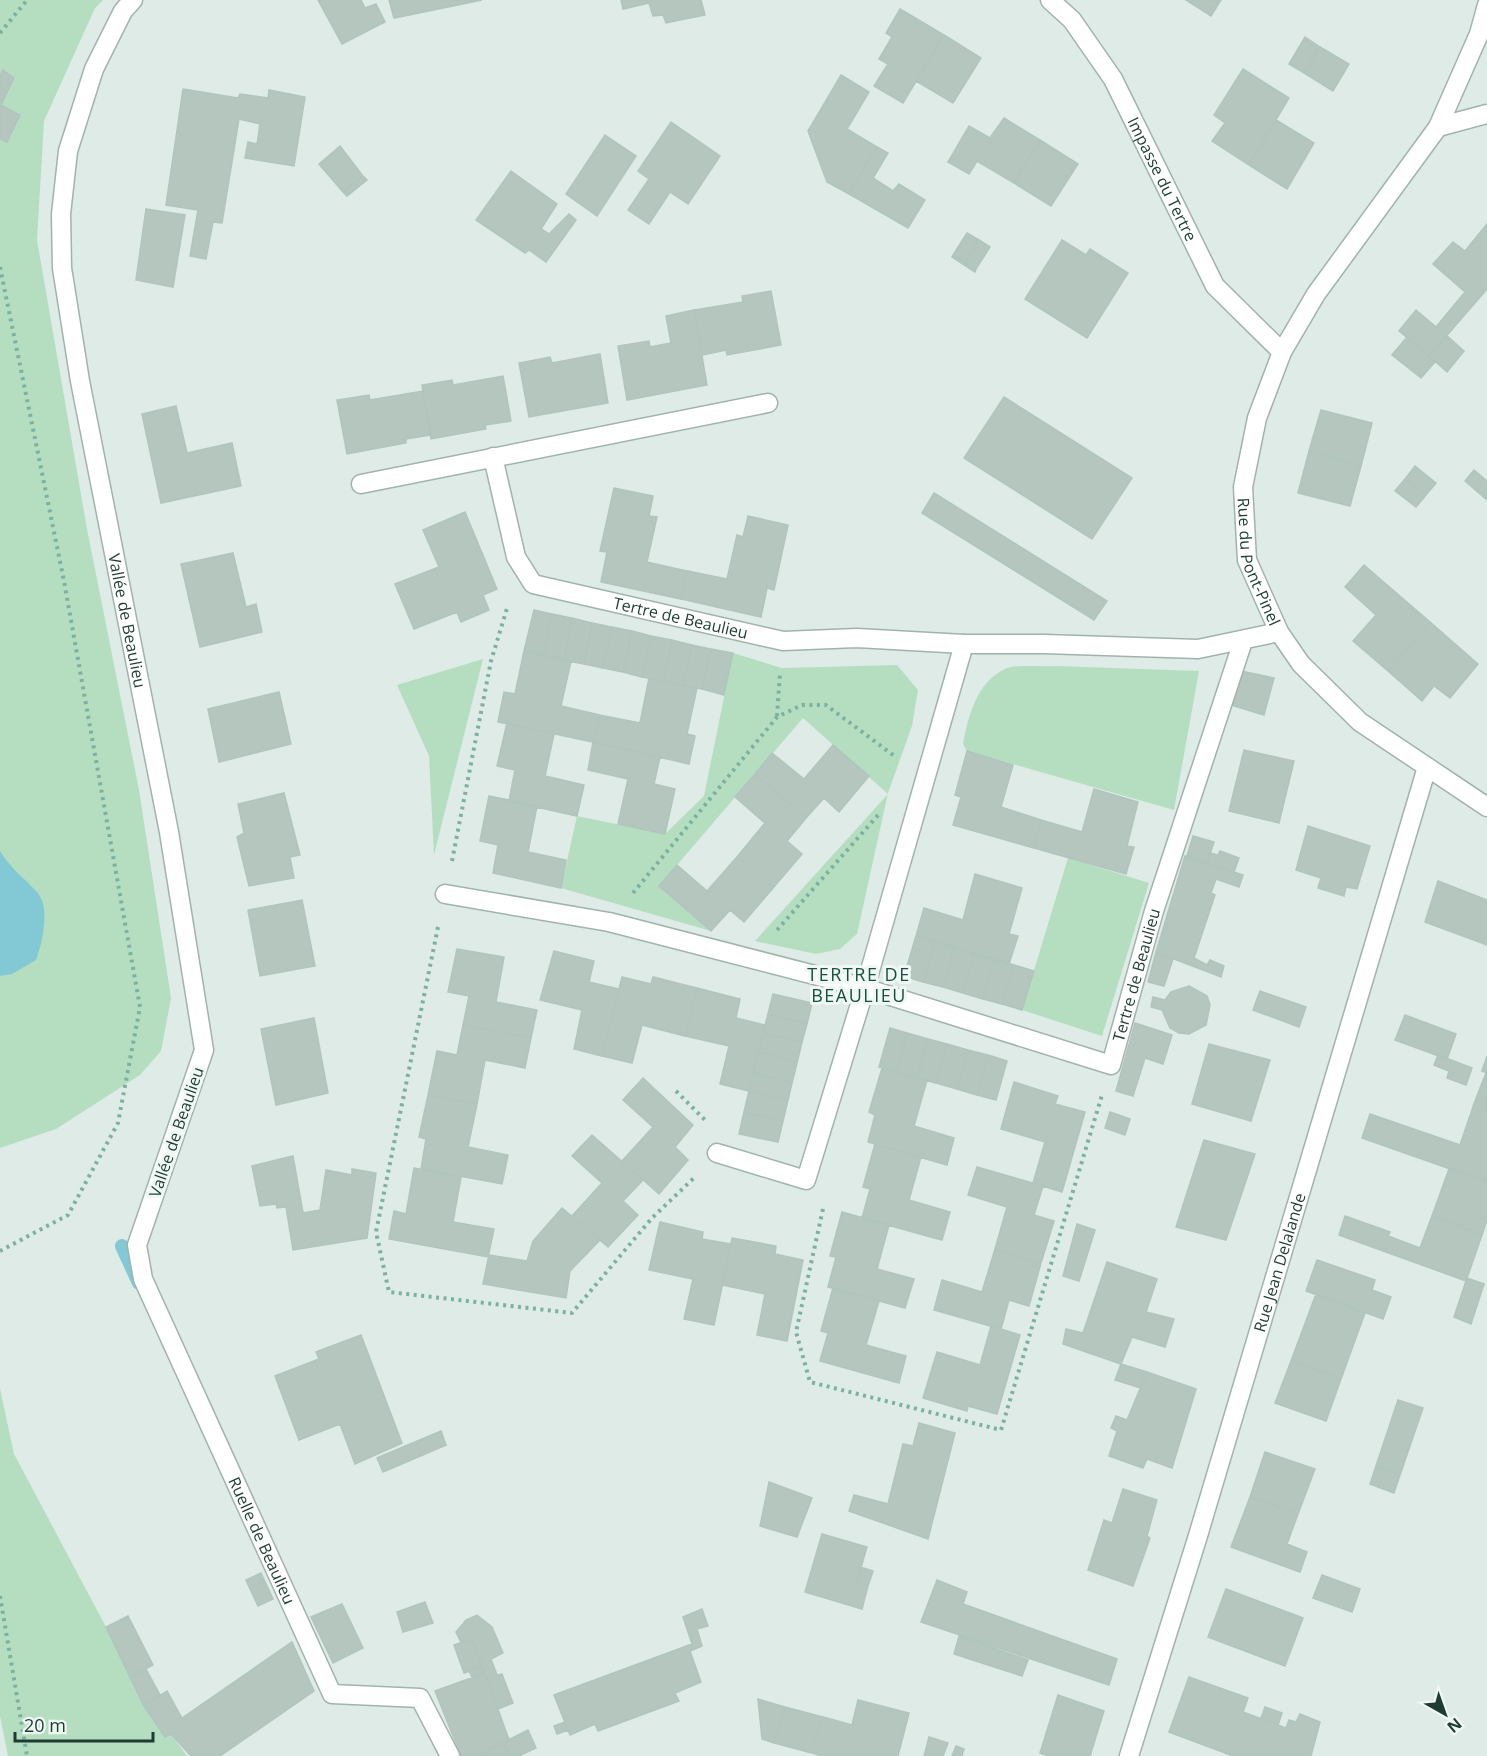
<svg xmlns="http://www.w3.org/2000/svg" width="1487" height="1756" font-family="'Open Sans',sans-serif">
  <rect width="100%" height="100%" fill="#deebe6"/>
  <path fill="#b5dec1" d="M0 0H103L95 8 44 121 37 240 87 529 139 790 171 998 161 1051 140 1075 56 1129 0 1148Z
    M733 653 782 668 897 665 918 690 912 726 888 793 857 934 840 949 816 954 755 941 888 794 803 718 659 886 711 931 561 888 577 816 665 834 704 796Z
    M483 659 434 855 429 756 397 685Z
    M1056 666 1199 671 1174 810 967 751 963 744C968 716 977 682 1005 669 1014 664 1044 667 1056 666Z
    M1068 858 1149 883 1102 1036 1022 1010Z
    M0 1389 14 1454 106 1627 144 1706 171 1734 187 1756H8L0 1716Z"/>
  <path fill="#82c8d5" d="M0 851C10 868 24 878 37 892 51 908 42 943 36 960L12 974 0 976Z"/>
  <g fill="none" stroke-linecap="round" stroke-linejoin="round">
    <path stroke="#82c8d5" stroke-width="14" d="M122 1246 139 1283"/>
  </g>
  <path fill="#b4c6be" stroke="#b0c5bd" stroke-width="1.5" d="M318 0H361L365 8 376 4 385 22 342 44Z
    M389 0H482L394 18Z
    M621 0H701L705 15 666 23 663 15 653 16 649 3 623 9Z
    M1186 0H1221L1211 16Z
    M900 9 944 35 903 103 874 86 888 64 879 59 892 37 886 33Z
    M944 35 981 58 953 103 916 81Z
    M1305 37 1320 47 1304 73 1289 64Z
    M1320 47 1349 64 1333 91 1304 73Z
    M1243 69 1289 98 1249 165 1212 141 1225 123 1214 115Z
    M3 70 14 78 1 105 20 115 7 142 0 139V76Z
    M841 75 869 92 847 129 877 147 849 194 827 182 808 131Z
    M183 89 238 98 240 94 268 98 269 90 305 97 294 166 245 158 248 142 257 144 260 124 239 119 222 223 213 222 206 259 190 256 198 210 166 205Z
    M1004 118 1040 140 1014 183 977 161 969 174 948 162 969 126 990 138Z
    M1276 120 1314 143 1287 189 1249 165Z
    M671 122 720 156 688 204 670 192 649 224 628 210 649 179 638 171Z
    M605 135 636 156 597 216 566 194Z
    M1040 140 1078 164 1051 206 1014 183Z
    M340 146 363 176 343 192 319 164Z
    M877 147 888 153 873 178 893 191 899 184 925 200 908 228 849 194Z
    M511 171 557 204 541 229 549 234 569 214 576 220 546 262 529 250 525 253 476 220Z
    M363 176 367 180 347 196 343 192Z
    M146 209 185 215 173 287 136 280Z
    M1487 224V289L1429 356 1399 331 1416 310 1436 327 1465 292 1433 264 1453 242 1465 251Z
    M967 233 979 240 965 262 953 255Z
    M979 240 990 247 976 269 965 262Z
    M1062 240 1086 255 1090 249 1128 273 1087 338 1025 299Z
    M953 255 976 269 975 272 952 257Z
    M771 291 781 345 727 355 726 350 702 355 694 310 743 302 742 296Z
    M694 310 707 385 627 400 618 346 649 341 650 347 671 343 666 316Z
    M1446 335 1464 351 1447 372 1429 356Z
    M1407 337 1435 362 1421 378 1392 355Z
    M600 354 608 403 529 417 519 363 550 357 552 363Z
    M503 376 511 421 485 425 486 429 431 439 422 385 452 380 453 385Z
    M423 391 431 435 406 439V443L347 454 337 400 369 395 370 400Z
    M1004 397 1132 478 1092 539 964 458Z
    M176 406 187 453 232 443 241 486 161 503 142 414Z
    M1321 410 1372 423 1361 466 1309 451Z
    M1309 451 1361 466 1350 506 1298 493Z
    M1415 466 1436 483 1426 495 1405 479Z
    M1474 470 1487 481V500L1465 481Z
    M1405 479 1426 495 1416 507 1395 491Z
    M614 488 653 496 649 516 657 517 647 562 687 571 681 599 601 582 607 552 600 551Z
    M934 493 1107 601 1094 620 922 513Z
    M465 512 497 589 483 595 489 610 461 622 457 612 414 629 395 584 439 567 423 530Z
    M748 516 788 525 774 590 767 588 761 617 681 599 687 571 727 579 737 535 743 537Z
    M233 553 246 607 256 604 262 632 200 647 181 564Z
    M1364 565 1430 622 1388 671 1353 641 1376 615 1345 587Z
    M534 610 552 614 543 655 524 651Z
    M552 614 572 618 564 660 543 655Z
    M572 618 592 623 584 664 564 660Z
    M1430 622 1478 664 1450 698 1434 686 1422 701 1388 671Z
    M592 623 612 627 603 668 584 664Z
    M612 627 632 631 623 672 603 668Z
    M632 631 651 636 642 677 623 672Z
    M651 636 672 640 663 681 642 677Z
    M672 640 692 645 683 685 663 681Z
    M692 645 711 649 702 689 683 685Z
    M711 649 733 653 724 695 702 689Z
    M524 651 571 661 561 706 600 715 593 742 498 722 504 692 515 694Z
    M1241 671 1274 678 1264 715 1231 705Z
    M649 678 697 688 687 734 695 736 689 764 593 742 600 715 640 723Z
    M279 692 291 744 219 762 208 709Z
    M507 723 554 734 545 776 584 785 577 816 509 801 515 770 497 766Z
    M593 742 660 757 654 784 675 789 665 834 618 824 628 779 588 770Z
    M833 745 869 776 839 812 824 798 806 818 755 774 772 753 804 779Z
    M1244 750 1294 761 1279 823 1229 811Z
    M967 751 1013 765 1001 807 1041 820 1034 848 953 825 961 797 955 795Z
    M755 774 806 818 787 841 802 854 773 888 737 857 765 823 735 797Z
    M1094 789 1138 802 1127 846 1134 847 1126 874 1034 848 1041 820 1082 832Z
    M284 793 300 855 290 857 294 878 249 886 237 837 244 833 238 804Z
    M489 796 537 806 528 852 566 860 561 888 493 873 498 845 480 841Z
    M1308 826 1370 846 1357 889 1346 887 1344 896 1318 888 1321 878 1296 870Z
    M1193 836 1214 842 1207 863 1187 856Z
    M1220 851 1239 858 1234 872 1207 863 1210 853 1218 855Z
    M1185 856 1243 875 1239 887 1216 879 1211 893 1215 895 1194 958 1207 965 1210 960 1224 966 1221 977 1156 952Z
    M737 857 773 888 744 922 730 910 711 931 659 886 677 865 707 891Z
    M975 874 1022 888 1009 934 1018 936 1009 964 916 936 924 908 963 920Z
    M1438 881 1487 900V945L1425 922Z
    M302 900 315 966 260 976 248 910Z
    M916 936 935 942 923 982 904 976Z
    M935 942 954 948 943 987 923 982Z
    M954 948 974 953 963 993 943 987Z
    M457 949 504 957 496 1002 537 1010 531 1038 463 1025 469 996 448 992Z
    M554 951 594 961 589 982 619 989 602 1056 574 1049 582 1010 540 1000Z
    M1156 952 1173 959 1164 986 1148 982Z
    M974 953 994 959 983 999 963 993Z
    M994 959 1014 965 1002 1004 983 999Z
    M1014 965 1034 971 1022 1010 1002 1004Z
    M622 977 651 984 653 977 697 988 685 1036 642 1025 632 1063 602 1056Z
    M1189 986 1207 996 1210 1005 1206 1025 1189 1034 1179 1033 1170 1028 1162 1010 1151 1007 1153 997 1165 1000 1171 992Z
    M697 988 740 999 736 1018 765 1025 749 1091 720 1084 729 1046 685 1036Z
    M1260 991 1306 1007 1299 1027 1253 1010Z
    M773 994 812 1003 807 1024 768 1014Z
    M768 1014 807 1024 802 1042 763 1033Z
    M1405 1015 1456 1034 1447 1059 1395 1040Z
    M314 1018 328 1093 276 1105 261 1029Z
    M1135 1023 1172 1035 1163 1064 1145 1058 1133 1096 1116 1091Z
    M463 1025 531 1038 525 1068 485 1060 477 1104 428 1095 437 1051 457 1055Z
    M890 1028 907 1033 897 1072 879 1067Z
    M763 1033 802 1042 797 1063 759 1052Z
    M907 1033 928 1039 917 1078 897 1072Z
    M928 1039 947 1044 936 1083 917 1078Z
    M947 1044 968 1050 957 1089 936 1083Z
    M1209 1044 1270 1060 1251 1121 1192 1104Z
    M968 1050 988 1055 977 1095 957 1089Z
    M759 1052 797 1063 792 1083 753 1073Z
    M988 1055 1007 1061 996 1100 977 1095Z
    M1438 1055 1472 1068 1466 1085 1447 1078 1449 1071 1434 1065Z
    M1487 1056V1073L1482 1071Z
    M882 1068 927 1080 914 1126 954 1138 947 1165 868 1142 875 1115 869 1112Z
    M753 1073 792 1083 788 1100 749 1091Z
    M1486 1073H1487V1105L1475 1101Z
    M643 1078 693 1125 675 1147 688 1160 659 1194 622 1161 653 1127 623 1100Z
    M1014 1082 1058 1096 1055 1104 1085 1112 1062 1192 1033 1183 1045 1142 1001 1129Z
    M749 1091 788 1100 783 1121 744 1112Z
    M428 1095 477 1104 468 1147 508 1155 502 1184 421 1169 426 1139 419 1137Z
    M1475 1101 1487 1105V1182L1362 1138 1370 1114 1460 1145Z
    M744 1112 783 1121 778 1142 739 1134Z
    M1110 1112 1130 1119 1125 1135 1105 1128Z
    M592 1135 643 1180 623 1201 638 1215 608 1247 572 1216 602 1183 572 1156Z
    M1204 1140 1255 1154 1226 1240 1176 1227Z
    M875 1144 921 1157 909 1200 950 1212 942 1240 862 1218 870 1189 863 1187Z
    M293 1156 303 1213 320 1210 326 1170 352 1175V1169L376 1173 367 1238 293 1250 286 1207 277 1208 276 1204 260 1206 252 1166Z
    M977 1167 1043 1186 1034 1215 1054 1221 1041 1263 995 1249 1007 1207 968 1195Z
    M414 1168 461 1177 453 1222 494 1229 488 1257 389 1239 394 1211 406 1214Z
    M1449 1169 1487 1182V1220L1482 1235 1432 1216Z
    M562 1208 600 1240 570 1271 566 1298 483 1284 489 1255 527 1261 533 1241Z
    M842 1212 889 1225 877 1269 914 1279 905 1308 828 1287 836 1257 830 1256Z
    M1345 1216 1390 1232 1388 1236 1420 1248 1432 1216 1482 1235 1466 1281 1339 1235Z
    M660 1222 703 1232 702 1239 731 1244 714 1325 684 1319 693 1279 649 1270Z
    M1077 1224 1095 1230 1079 1281 1063 1276Z
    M732 1238 776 1246 775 1254 803 1260 787 1341 757 1335 765 1294 722 1285Z
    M995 1249 1041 1263 1029 1306 1009 1300 1001 1329 934 1310 942 1280 982 1292Z
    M1317 1260 1375 1280 1372 1290 1391 1297 1383 1319 1306 1291Z
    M1107 1262 1157 1279 1146 1312 1174 1319 1165 1347 1132 1337 1121 1364 1063 1344 1066 1329 1083 1333Z
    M1467 1278 1484 1284 1471 1324 1454 1317Z
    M833 1288 879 1301 866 1345 906 1356 899 1383 820 1361 828 1333 821 1331Z
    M1316 1294 1365 1313 1341 1379 1291 1361Z
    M991 1326 1020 1335 997 1414 968 1406 967 1411 923 1398 937 1352 980 1365Z
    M361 1335 402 1443 355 1464 340 1424 299 1440 275 1376 319 1359 316 1352Z
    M1291 1361 1341 1379 1326 1421 1275 1403Z
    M1121 1364 1147 1372 1141 1388 1115 1380Z
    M1147 1372 1196 1389 1172 1468 1147 1459 1143 1468 1109 1456 1117 1431 1111 1428 1116 1416 1127 1420Z
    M1398 1400 1423 1408 1400 1475 1376 1466Z
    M919 1423 955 1433 928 1539 849 1511 854 1495 888 1504 903 1444 913 1446Z
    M441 1431 446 1445 383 1472 377 1458Z
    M1265 1452 1315 1469 1298 1514 1250 1497Z
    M1376 1466 1400 1475 1394 1493 1370 1484Z
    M769 1482 812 1498 797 1537 760 1526Z
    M1123 1489 1157 1500 1147 1536 1150 1538 1133 1586 1088 1570 1104 1520 1112 1523Z
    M1250 1497 1298 1514 1287 1544 1307 1552 1300 1572 1231 1547Z
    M822 1534 867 1547 857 1581 868 1586 862 1609 805 1592Z
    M860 1567 873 1571 868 1586 857 1581Z
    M261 1573 273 1599 258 1606 246 1580Z
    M1322 1575 1360 1589 1352 1612 1313 1598Z
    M937 1580 967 1592 963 1604 1117 1659 1109 1685 921 1622Z
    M1226 1589 1303 1618 1285 1666 1208 1637Z
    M425 1602 433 1623 403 1632 397 1612Z
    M342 1604 363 1648 333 1663 311 1617Z
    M702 1609 708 1626 697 1629 702 1646 690 1651 701 1682 675 1693 679 1701 598 1731 595 1724 570 1735 554 1695 692 1644 683 1617Z
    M477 1615 492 1627 503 1653 491 1659 497 1675 502 1674 513 1703 498 1709 472 1639 461 1642 456 1632 466 1620Z
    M128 1616 153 1665 130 1677 106 1627Z
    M959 1636 1028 1660 1022 1676 954 1654Z
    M472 1639 482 1667 464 1673 454 1645Z
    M292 1642 314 1691 220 1756H191L171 1734 165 1737 144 1706 167 1691 182 1718Z
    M482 1667 485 1673 472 1677 469 1671Z
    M146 1669 160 1695 144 1706 130 1677Z
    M485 1673 509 1740 477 1756H461L435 1691Z
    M1189 1677 1248 1698 1243 1712 1286 1728 1289 1720 1296 1722 1300 1714 1320 1722 1311 1756H1233L1169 1732Z
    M1058 1695 1104 1711 1090 1756H1049L1040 1753Z
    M758 1699 785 1707 774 1743 762 1739Z
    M858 1700 909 1713 898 1756H822L812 1753 823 1717 852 1725Z
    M785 1707 823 1717 812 1753 774 1743Z
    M1265 1707 1282 1713 1278 1725 1261 1718Z
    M565 1722 568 1730 557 1734 554 1726Z
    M528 1730 536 1748 519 1756H512L502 1743Z
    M929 1737 948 1743 943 1756H924Z
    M502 1743 512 1756H477Z
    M956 1746 964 1749 962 1756H952Z"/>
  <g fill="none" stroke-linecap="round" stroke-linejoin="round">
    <g stroke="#a1b3ad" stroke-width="21">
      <g id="street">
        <path id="s1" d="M133 0 123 11 94 69 68 151 61 214 62 268 80 381 169 832 204 1050 137 1245 143 1279 332 1694 420 1698 450 1756"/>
        <path id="s2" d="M1050 0 1072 20 1113 79 1215 286 1282 352"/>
        <path id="s3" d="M1487 5 1479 34 1438 127 1316 294 1282 352 1257 418 1243 487 1247 560 1279 632 1301 664 1360 722 1487 807"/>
        <path d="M1438 127 1487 114"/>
        <path id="s4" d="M493 457 516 557 533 584 783 641 857 638 964 644H1044L1198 649 1279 632"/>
        <path d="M361 484 768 403"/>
        <path id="s5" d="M445 894 609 922 865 988 1111 1065 1154 911 1243 641"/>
        <path d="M717 1153 806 1180 865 988 964 644"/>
        <path id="s6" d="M1129 1756 1197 1539 1427 767"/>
      </g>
    </g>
    <path stroke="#7cb1a1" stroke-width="4" stroke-dasharray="3 4.5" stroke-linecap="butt" d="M0 33 27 0
      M0 267 64 581 140 1007 118 1123 68 1215 0 1251
      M777 716 780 673
      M452 861 491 661 508 605
      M633 893 777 717 802 705H826L897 758
      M438 927 376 1232 389 1292 572 1313 652 1218 696 1176
      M777 930 879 814
      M676 1091 707 1122
      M823 1209 796 1332 810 1382 1001 1430 1102 1095
      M0 1596 27 1756"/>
    <use href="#street" stroke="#fff" stroke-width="18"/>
  </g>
  <g text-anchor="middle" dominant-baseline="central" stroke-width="6" stroke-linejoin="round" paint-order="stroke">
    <g font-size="16" fill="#1e3c34" stroke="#eff8f3">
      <text stroke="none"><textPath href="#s2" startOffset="213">Impasse du Tertre</textPath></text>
      <text stroke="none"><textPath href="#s3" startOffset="624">Rue du Pont-Pinel</textPath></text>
      <text stroke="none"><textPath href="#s4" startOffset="286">Tertre de Beaulieu</textPath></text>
      <text stroke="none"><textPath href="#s1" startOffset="642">Vallée de Beaulieu</textPath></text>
      <text stroke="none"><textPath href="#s5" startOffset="782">Tertre de Beaulieu</textPath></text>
      <text transform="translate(176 1132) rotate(-71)">Vallée de Beaulieu</text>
      <text stroke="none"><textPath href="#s6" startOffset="516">Rue Jean Delalande</textPath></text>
      <text stroke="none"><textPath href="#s1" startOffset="1606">Ruelle de Beaulieu</textPath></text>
    </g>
    <g font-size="18" letter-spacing="1.5" fill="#194f42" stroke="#eff8f3">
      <text x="859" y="974">TERTRE DE<tspan x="859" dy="21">BEAULIEU</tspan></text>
    </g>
  </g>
  <g transform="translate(1445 1714) rotate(140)" stroke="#eff8f3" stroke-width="4.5" paint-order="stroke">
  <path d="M0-4.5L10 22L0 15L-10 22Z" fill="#1e3c34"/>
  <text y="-9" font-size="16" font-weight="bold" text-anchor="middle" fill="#1e3c34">N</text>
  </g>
  <path d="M15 1732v9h138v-9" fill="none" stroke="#1e3c34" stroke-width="3"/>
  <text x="24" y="1732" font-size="18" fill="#1e3c34" stroke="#eff8f3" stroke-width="4.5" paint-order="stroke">20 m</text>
</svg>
